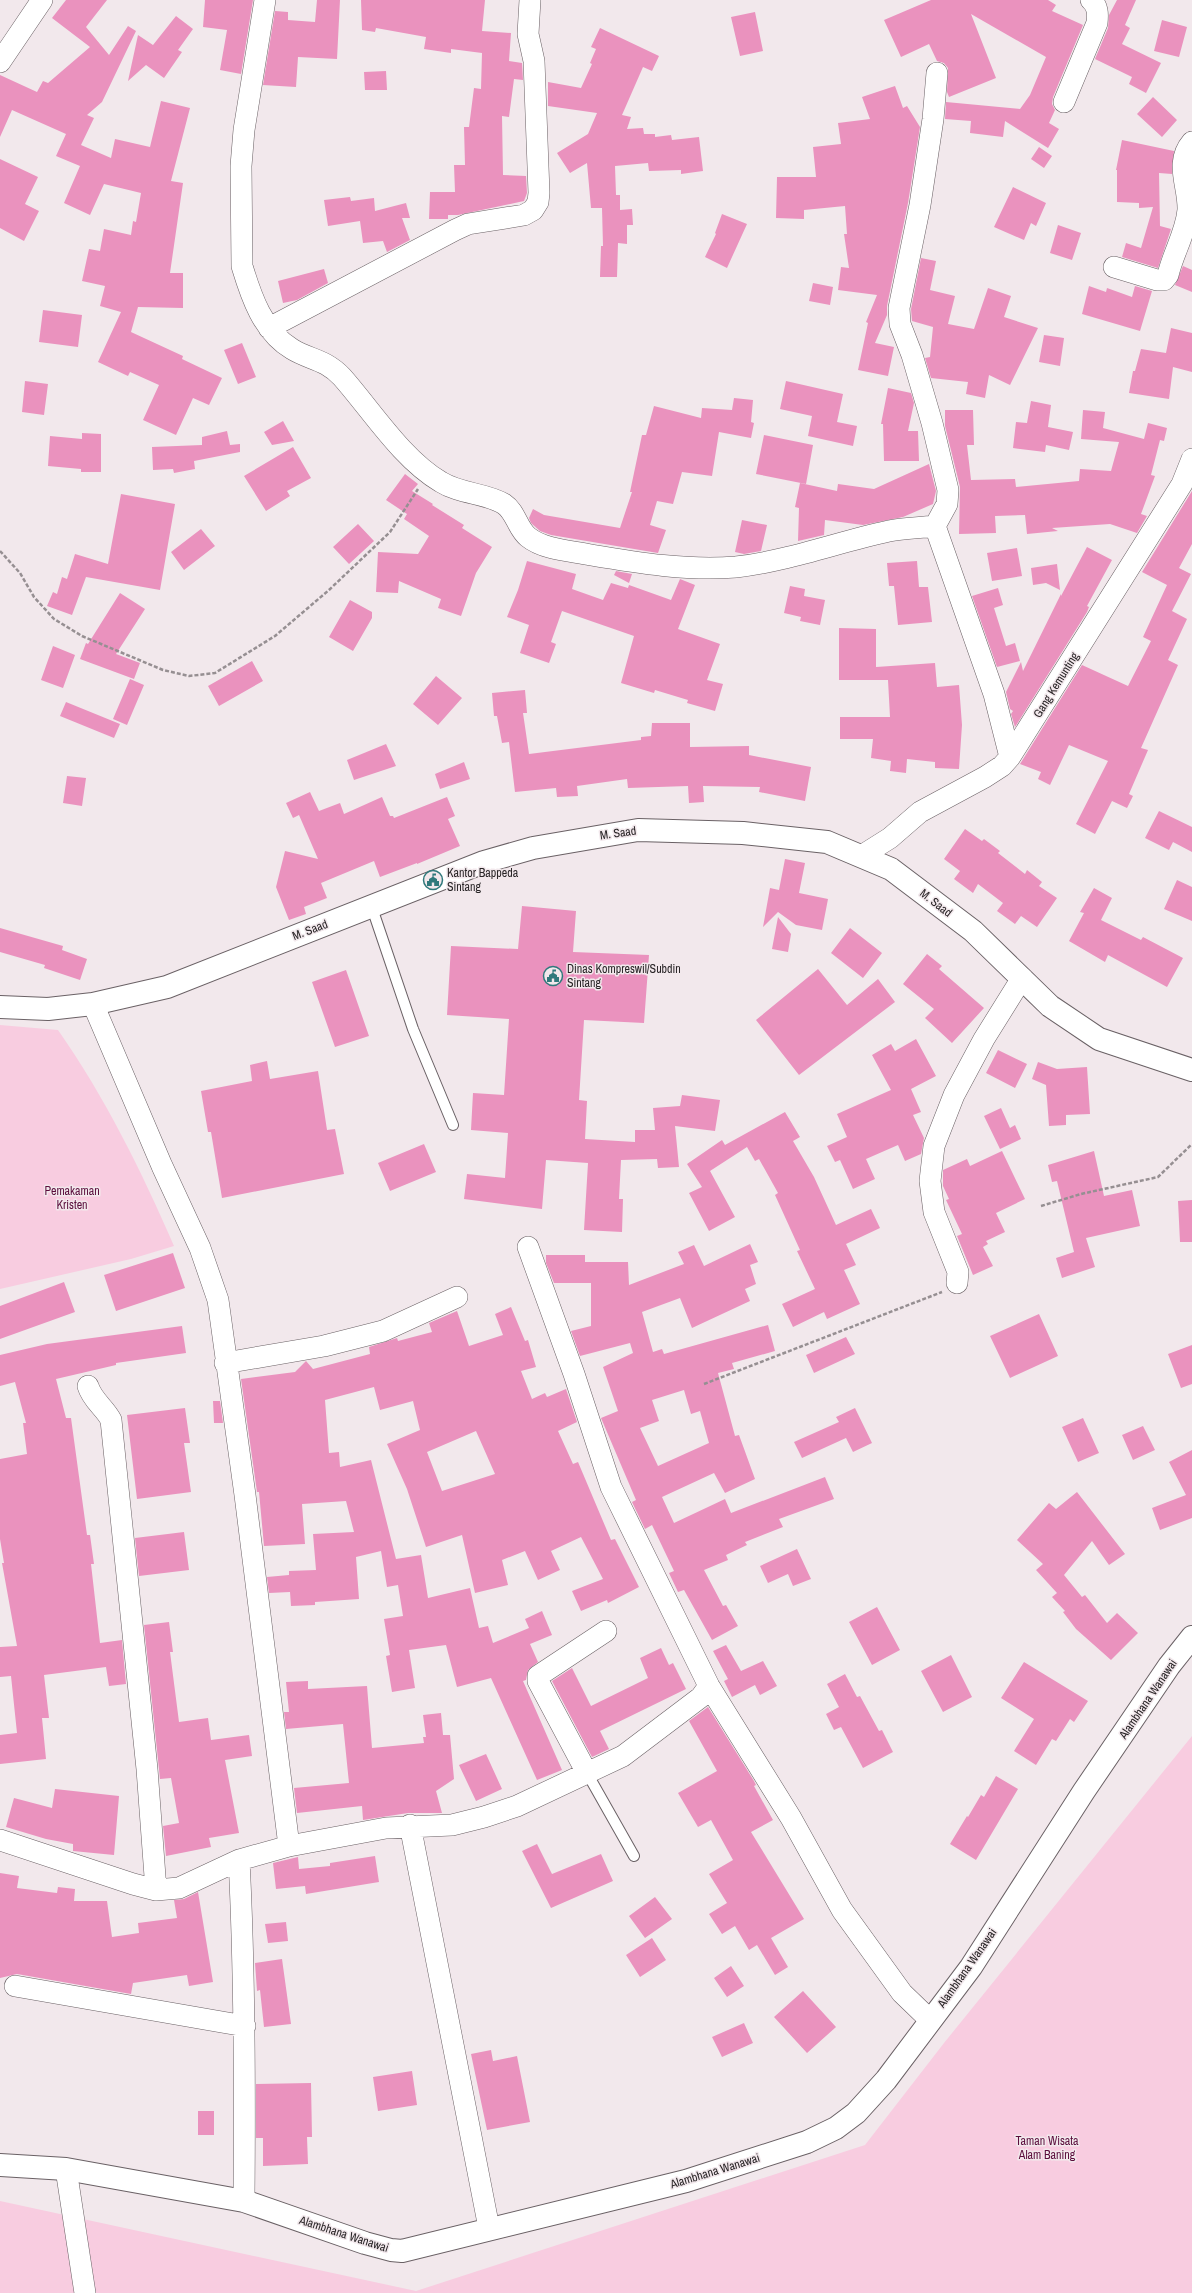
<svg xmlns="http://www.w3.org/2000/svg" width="1192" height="2293" font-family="'Archivo Narrow',sans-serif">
  <rect width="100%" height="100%" fill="#f2e8ec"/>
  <path fill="#f8cce0" d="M0 1025 58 1030C105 1097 142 1172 174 1246L131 1259 0 1289Z
    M1192 1736V2293H0V2201L416 2291 865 2145 944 2043Z"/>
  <path fill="#ea92be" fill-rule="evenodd" d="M66 0H107L86 27 109 55 128 26 136 31 102 102 87 115 94 118 81 145 111 158 115 139 150 147 161 101 190 108 171 181 183 183 170 273H183V308L138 307 131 332 183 356 182 359 222 378 209 405 193 398 176 435 143 420 159 385 130 372 128 376 98 362 121 312 100 306 105 286 82 281 89 249 100 251 104 229 131 235 133 221 136 222 141 193 104 184 90 215 64 203 80 166 56 156 66 134 12 110 0 137V75L37 92 43 81 48 83 90 47 52 18Z
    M205 0H253L241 74 220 70 227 30 203 27Z
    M317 0H340L337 59 298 57 296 87 263 85 275 11 288 12V20L315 22Z
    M361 0H485L482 31 511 33 509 61 522 63 523 80 514 79 509 117 502 116 503 175 526 176 527 193 524 201 458 215H448V219H429L430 192H455L454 165H465L464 127H469L474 88 481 89 482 53 451 49V53L424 49 426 37 376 28 375 32 362 30Z
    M931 0H1048L1056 5 1052 11 1083 25 1053 97 1052 104 1055 110 1049 123 1059 129 1048 148 1005 121 1003 137 970 133 971 121 945 119 946 102 1020 109 1030 95 1046 57 971 14 996 78 949 97 947 92 948 68 944 63 937 61 929 44 901 57 884 20Z
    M1117 0H1136L1125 25 1130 28 1122 44 1161 63 1146 93 1129 84 1132 77 1095 59 1108 28 1109 15Z
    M755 12 763 51 740 56 731 17Z
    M176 16 193 29 178 50 182 52 164 78 146 65 128 81 138 35 153 45Z
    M1162 20 1187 27 1179 57 1154 51Z
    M600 28 659 56 652 71 643 67 622 115 631 117 627 129 643 128 644 134H655V137L671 135 672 140 699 137 703 171 681 174V170L649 171 648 163 615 166 616 195H620V210L632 209 633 225H627V244L618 243 617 277H600L601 246H603L602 208H591L587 163 570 173 557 153 588 134 597 113 548 106V82L581 88 592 64 590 63 596 49 591 47Z
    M386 71 387 90H365L364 72Z
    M895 86 903 108 907 106 920 127 908 203 887 306V315L875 343 894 347 888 376 858 370 868 323 866 322 877 295 838 290 841 267 849 268 844 234H847L845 206 804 210V219L776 218 777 177H816L813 147 841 144 838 123 870 119 862 97Z
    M1153 97 1177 120 1162 137 1137 114Z
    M1122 140 1174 151 1172 174 1159 173 1160 226 1171 229 1158 268 1122 257 1126 243 1141 248 1153 207 1139 208V203L1117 202V170H1116Z
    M1039 147 1052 156 1044 168 1031 159Z
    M0 159 38 177 25 204 39 211 24 241 0 228Z
    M1013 187 1046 203 1036 226 1031 223 1024 240 994 227Z
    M350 197 351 201 374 198 375 211 406 203 410 218H402L410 240 387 252 383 241 363 243 360 221 328 226 324 200Z
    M722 214 747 224 727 268 705 257 716 234 715 233Z
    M1058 225 1081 233 1072 260 1050 253Z
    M921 258 936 261 930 290 955 296 948 324 974 329 988 288 1011 296 1004 317 1038 328 1010 385 989 375 985 398 966 394 968 382 931 378 925 358 930 357 933 327 912 321 911 309Z
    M1183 266 1192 270V292L1175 285Z
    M324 269 328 283 297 300 283 303 278 281Z
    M813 283 833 287 830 305 809 301Z
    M1089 286 1106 292 1107 288 1132 297 1135 286 1152 291 1140 331 1082 314Z
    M43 310 82 315 78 347 39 342Z
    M1171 328 1192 333V372L1173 367 1169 399 1129 393 1133 371H1135L1141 349 1166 353Z
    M1044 335 1064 338 1060 366 1039 362Z
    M242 343 256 377 238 384 224 350Z
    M25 381 48 384 44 415 22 412Z
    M786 381 843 394 837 422 857 426 853 446 808 436 812 416 780 409Z
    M888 388 911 393 914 403 908 431H918L919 461H884L883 424H881Z
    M734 398 753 400 751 422 754 423 751 438 719 432 712 476 682 472 673 504 657 501 650 525 666 530 658 553 551 535 540 531 531 523 529 518 533 509 544 515 620 528 632 492H630L642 435H646L654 406 701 418 702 408 732 410Z
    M1031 401 1051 405 1048 427 1073 432 1069 450 1046 445 1045 452 1013 448 1016 422 1027 423Z
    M945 410H973L974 445H967L971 480 1015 479 1016 487 1079 481 1080 469 1111 471 1119 442 1081 439 1083 410 1105 412 1103 428 1144 439 1148 423 1167 428 1164 441 1160 440 1151 475 1155 476 1141 514 1147 516 1137 533 1110 524 1052 528 1058 531 1027 534 1025 515 995 516 996 533 959 534 960 487 945 426Z
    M283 421 294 441 272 445 264 432Z
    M227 431 230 445 240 444V452L194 461 195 469 174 473 173 469 153 470 152 447 202 445V437Z
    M82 433 101 434V472H81V469L48 466 50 436 82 439Z
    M764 435 813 445 806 484 756 474Z
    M293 447 311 478 287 491 290 496 266 511 244 476Z
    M929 464 936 491 933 504 903 517 863 525 825 520 824 535 798 541 799 508 795 507 800 483 837 491 838 484 874 489Z
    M405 474 418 484 412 491 433 504 432 505 464 525 462 528 492 547 476 573 461 616 438 608 441 599 399 581 398 593 376 592 378 552 418 554 429 536 404 519 407 514 386 500Z
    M1192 491V544L1179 568 1191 574 1172 611 1187 619 1168 660 1178 665 1141 748 1148 750 1129 794 1133 796 1127 808 1112 801 1095 834 1076 824 1108 761 1069 745 1050 785 1038 779 1041 772 1020 764 1082 665 1128 686 1151 641 1143 637 1167 585 1142 572Z
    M121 494 175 504 160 590 86 577 72 615 47 606 53 592 57 594 62 577 67 579 75 554 108 564Z
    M742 520 767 525 761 551 744 554 735 552Z
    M358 524 374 541 349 564 333 547Z
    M201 529 215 546 184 570 171 552Z
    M1087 547 1112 560 1087 606 1089 607 1087 612 1015 727 1011 714 1013 711 1010 709 1006 692 1021 662 1023 671 1061 594V596Z
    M1017 548 1022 576 992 581 987 553Z
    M527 561 576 574 572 589 603 600 611 583 628 588 629 585 671 600 680 579 695 585 678 629 720 644 707 680 723 684 715 711 687 703 688 700 655 690 654 693 621 683 634 636 562 611 551 642 556 644 549 663 520 653 529 625 507 617 518 590Z
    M917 561 919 587H928L932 622 898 625 894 586H889L887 563Z
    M1057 564 1060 590 1046 583 1033 585 1031 568Z
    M616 571 632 574 629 583 614 575Z
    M790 586 805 589 804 596 825 600 820 625 800 621 801 617 784 613Z
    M998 588 1003 605 994 608 1006 646 1015 643 1020 661 997 667 972 596Z
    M120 593 145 609 116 654 140 663 134 679 80 659 86 643 88 644Z
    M350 600 372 612V618L353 651 329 637Z
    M839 628 876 629V667L935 663 937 687 959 685 962 725 959 769 935 768V762L907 759 906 773 890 771 891 761 871 758 873 739H840V717H890L888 680H839Z
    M53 646 75 655 63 688 41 680Z
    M252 661 263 681 219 706 208 686Z
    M436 676 462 698 438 725 413 704Z
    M130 679 144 685 127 725 113 719Z
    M525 690 527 713H523L529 754 641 740V737L651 736 652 723H690V747L749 746V755L811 767 805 801 759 792 760 787 703 786 704 802 689 803 688 786 628 788 627 779 577 786 578 796 557 797 556 788 515 792 509 742 502 743 497 716H494L492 693Z
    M66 702 120 724 114 738 60 716Z
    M386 744 396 766 354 780 347 760Z
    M464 762 470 779 440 789 435 774Z
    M67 776 86 778 82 806 63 803Z
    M310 792 319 811 340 803 344 814 382 797 390 816H393L394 818 447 797 455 816 448 819 460 846 417 864V863L380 877 374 861 321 883 327 898 304 907 306 914 289 920 276 887 285 851 318 859 299 815 293 818 286 803Z
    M1159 811 1192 827V852L1173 842 1169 850 1145 838Z
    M965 829 982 841 984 839 1000 851 998 853 1025 874 1027 870 1042 882 1039 886 1057 898 1037 927 1021 916 1015 924 997 911 1003 903 978 884 973 893 954 879 960 871 944 859Z
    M785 859 805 863 799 893 828 899 822 930 796 925 778 912 763 927 770 888 779 890Z
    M1177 880 1192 887V921L1164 909Z
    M1094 888 1112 898 1101 920 1141 940 1143 937 1183 958 1167 987 1108 955 1105 962 1069 941 1084 913 1080 912Z
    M522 906 576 911 573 952 649 955 644 1023 584 1020 579 1100 587 1101 585 1139 635 1142V1130H655L653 1108 680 1106 682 1095 720 1100 715 1131 675 1126 679 1167 658 1168 657 1159 621 1160 619 1199H623L622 1232 584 1230 588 1163 546 1160 542 1209 464 1199 467 1174 505 1178 508 1133 471 1130 473 1093 504 1095 509 1019 447 1015 451 946 518 949Z
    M778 917 791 934 788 952 772 949Z
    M0 928 63 946 62 950 87 959 80 980 44 968 45 965 0 952Z
    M850 928 882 953 863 978 831 953Z
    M927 954 942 966 939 969 984 1008 952 1043 925 1018 934 1009 903 984Z
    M818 969 847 1005 878 979 895 1002 799 1075 756 1020Z
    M346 970 369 1036 335 1047 312 982Z
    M916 1039 936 1076 911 1089 921 1112 913 1115 924 1138 921 1154 905 1161 898 1145 866 1159 875 1179 853 1189 840 1160 835 1162 827 1146 847 1137 837 1114 891 1090 872 1055 891 1044 895 1051Z
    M998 1050 1027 1064 1015 1088 986 1073Z
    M267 1061 270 1079 318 1071 327 1130 335 1129 344 1174 222 1198 211 1132H208L201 1091 252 1081 250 1065Z
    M1038 1062 1057 1069 1087 1067 1090 1114 1066 1115V1125L1049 1126 1046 1085 1032 1079Z
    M1001 1108 1010 1128 1015 1125 1021 1139 1000 1149 984 1116Z
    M785 1112 800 1137 793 1141 814 1177 836 1225 871 1209 880 1228 846 1244 856 1265 844 1270 860 1304 827 1319 824 1312 793 1327 782 1304 815 1289 797 1251 800 1250 775 1195 778 1193 759 1159 755 1161 747 1147 710 1171 735 1217 709 1231 689 1193 702 1187 687 1164 722 1140 725 1145Z
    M424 1144 436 1172 390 1191 378 1163Z
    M1002 1151 1025 1199 996 1213 1005 1232 986 1241 988 1244 983 1247 993 1266 973 1275 957 1236 962 1234 946 1200 949 1199 943 1186V1170L967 1159 970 1166Z
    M1094 1151 1104 1196 1132 1190 1140 1226 1086 1238 1095 1267 1062 1278 1056 1258 1074 1252 1057 1181 1052 1182 1048 1165Z
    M1192 1200V1242H1180L1178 1201Z
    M750 1244 758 1262 750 1265 756 1284 745 1289 750 1301 692 1328 680 1298 642 1312 653 1352 662 1349 664 1354 768 1325 775 1351 732 1363 734 1369 718 1373 735 1436 739 1435 755 1479 725 1493 714 1473 662 1497 674 1523 725 1499 731 1513 825 1477 834 1499 779 1519 783 1527 745 1542 747 1545 726 1555 728 1560 704 1570 723 1606 726 1605 738 1626 712 1640 684 1590 678 1592 669 1573 674 1571 652 1525 645 1529 632 1502 636 1500 601 1418 618 1411 603 1367 633 1353 630 1343 580 1356 571 1331 591 1326V1283H554L546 1263V1255H585V1262H628L629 1285 684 1264 678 1252 694 1245 704 1266ZM684 1390 691 1414 700 1411 709 1443 658 1466 640 1428 659 1421 652 1400Z
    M173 1253 185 1288 116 1311 104 1275Z
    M64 1282 75 1312 0 1339V1306Z
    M511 1307 525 1341 528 1340 536 1367 521 1371 532 1399 545 1393 547 1397 566 1389 577 1422 558 1431 573 1464 578 1462 611 1540 615 1539 639 1587 608 1603 607 1600 581 1611 572 1591 603 1579 581 1537 551 1551 560 1570 538 1580 525 1551 502 1560 508 1585 475 1593 462 1535 426 1547 407 1489 387 1444 420 1430 413 1401 380 1410 374 1387 325 1400 329 1453 339 1452 340 1467 371 1460 396 1559 421 1555 428 1598 470 1588 479 1628 488 1626 493 1643 529 1628 525 1619 542 1611 552 1635 530 1644 538 1662 528 1670 526 1680 523 1681 562 1770 537 1780 491 1678 457 1687 446 1645 409 1650 415 1688 392 1692 386 1656 390 1655 384 1619 403 1616 398 1585 387 1587 381 1551 356 1557 359 1599 315 1602V1605L291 1606 290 1592 269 1593 267 1577 289 1575V1571L316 1570 313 1534 354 1532 346 1501 302 1504 305 1544 264 1546 259 1492H257L241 1379 295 1372 306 1361 313 1369 370 1354 369 1347 397 1338 398 1341 432 1332 429 1323 457 1311 469 1346 503 1335 495 1314ZM476 1431 495 1474 442 1491 427 1452Z
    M1039 1314 1058 1356 1010 1378 990 1336Z
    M182 1326 186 1353 116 1363V1365L56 1379 66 1418H71L87 1535H90L94 1564H91L100 1643 122 1640 126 1684 109 1686 106 1667 44 1675 49 1718H42L46 1759 0 1764V1735L17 1733 11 1676 0 1677V1647L17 1646 2 1563H4L0 1539V1459L27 1454 23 1423H26L15 1382 0 1386V1355L47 1344Z
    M846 1337 855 1354 814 1373 806 1355Z
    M1192 1345V1384L1181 1388 1168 1354Z
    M213 1401H220L223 1423H214Z
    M185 1408 190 1443H184L191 1492 137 1499 127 1415Z
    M855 1408 872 1443 853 1452 846 1438 802 1458 794 1442 839 1422 836 1417Z
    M1083 1418 1099 1453 1078 1462 1062 1427Z
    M1143 1426 1155 1450 1133 1460 1122 1435Z
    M1192 1450V1518L1160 1530 1152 1508 1186 1495 1169 1462Z
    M1077 1492 1125 1554 1109 1565 1092 1541 1064 1575 1082 1597 1085 1595 1107 1623 1117 1613 1138 1633 1111 1660 1076 1629 1063 1612 1065 1611 1052 1597 1057 1593 1036 1570 1043 1564 1017 1540 1049 1503 1056 1509Z
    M184 1532 189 1570 139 1576 135 1538Z
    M797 1549 811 1579 793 1586 788 1574 768 1583 760 1566Z
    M877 1607 900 1650 872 1665 849 1622Z
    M169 1622 173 1652H170L179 1722 208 1718 211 1740 249 1735 252 1756 225 1760 239 1833 209 1838 211 1847 166 1856 163 1826 179 1823 171 1778 160 1779 144 1625Z
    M726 1645 741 1671 763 1661 777 1686 760 1695 755 1685 732 1697 724 1681 728 1679 713 1651Z
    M661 1648 669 1665 673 1663 686 1689 600 1731 609 1749 592 1757 552 1681 572 1668 591 1706 648 1678 640 1658Z
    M951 1655 972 1697 943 1712 921 1671Z
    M1024 1662 1088 1701 1074 1722 1070 1719 1056 1741 1052 1739 1036 1765 1014 1751 1034 1719 1001 1698Z
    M845 1674 857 1697 860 1696 879 1731 882 1730 893 1752 863 1768 841 1727 834 1730 826 1714 839 1707 827 1684Z
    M308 1681V1689L367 1686 372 1748 424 1743 423 1737H426L423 1715 441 1713 443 1735H450L454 1779 436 1791 442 1813H408L363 1820 362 1806 297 1813 294 1788 349 1783 343 1724 286 1729 284 1712H289L286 1682Z
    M708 1707 754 1781 756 1785 754 1786 773 1820 751 1832 804 1919 771 1938 788 1967 775 1975 757 1945 749 1950 735 1926 722 1934 709 1914 727 1903 709 1874 733 1860 711 1820 698 1827 678 1793 717 1771 689 1721Z
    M486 1754 502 1789 476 1801 459 1765Z
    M996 1776 1018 1789 976 1860 950 1844 967 1816 968 1817 981 1795 984 1797Z
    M55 1789 119 1796 114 1855 73 1851V1844L46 1839 6 1827 14 1798 52 1808Z
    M537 1844 552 1874 601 1854 613 1881 551 1908 522 1851Z
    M375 1856 379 1882 306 1894 305 1886 276 1889 273 1863 298 1857 299 1869 330 1866V1863Z
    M0 1873 19 1876 17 1888 57 1893 58 1887 75 1889 74 1901H107L112 1937 139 1933 138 1923 177 1918 174 1900 184 1899 198 1892 213 1982 189 1986 187 1975 133 1983 131 1994 17 1974 0 1978Z
    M655 1897 672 1919 645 1938 629 1916Z
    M286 1922 288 1941 268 1943 265 1924Z
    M652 1938 666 1960 640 1977 626 1955Z
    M282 1959 291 2024 264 2027 260 1990 257 1991 255 1963Z
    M731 1966 744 1986 727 1997 714 1978Z
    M803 1991 836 2027 807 2053 774 2017Z
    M744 2023 753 2043 722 2057 712 2037Z
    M491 2050 493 2061 517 2056 530 2122 487 2130 471 2054Z
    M412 2071 417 2105 378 2111 373 2077Z
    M311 2083 312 2137H307L308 2164 263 2166V2138H256V2084Z
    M198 2111H214V2135H198Z"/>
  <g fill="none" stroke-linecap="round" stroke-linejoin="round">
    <g stroke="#6a6165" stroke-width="12">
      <path id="lane" d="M371 905 413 1029 453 1125
        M587 1773 634 1856"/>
    </g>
    <g stroke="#6a6165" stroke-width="22">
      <path id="street" d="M265 0 244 130 241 166 242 266C251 296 263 332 292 349 310 360 325 359 342 377 372 411 402 459 441 482 460 494 486 493 504 504 516 512 517 528 528 537 544 550 572 551 591 555 638 563 688 571 736 567 788 561 838 542 889 531 904 528 920 528 935 526
        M0 62 42 0
        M937 73 933 119 920 205 899 308 900 324 912 355 932 423 948 490 947 504 935 526 994 694 1010 757
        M1064 102 1097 23C1098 14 1098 6 1091 0
        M1114 267 1157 280H1164L1168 275C1173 253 1186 233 1188 210 1189 186 1174 163 1192 142
        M269 328 455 230 468 224 524 215 533 210 538 202 539 193 534 61 528 34 530 0
        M863 855 890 838 920 812 985 777 1002 766 1010 757 1182 484 1192 459
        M93 1004 162 1166 200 1248 218 1300 245 1495 289 1846
        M528 1247 574 1374 611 1487 709 1686 791 1818 842 1910 902 1993 930 2020
        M957 1283 958 1272 934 1212 930 1181 934 1146 954 1095 984 1039 1022 978
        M225 1363 324 1346 383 1331 457 1297
        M88 1386C92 1400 105 1408 111 1420L147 1769 156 1890
        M587 1773 538 1681V1676L606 1631
        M410 1825 489 2228
        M0 1840 133 1884 156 1890 179 1888 239 1860 289 1846 386 1828 452 1825 484 1817 517 1806 623 1756 701 1697 709 1686
        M239 1860C245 1974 245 2087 244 2201
        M15 1986 245 2026
        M66 2169 85 2293"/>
    </g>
    <g stroke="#6a6165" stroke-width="24">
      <path id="secondary" d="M0 1007 48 1009 93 1004 167 987 484 862 533 848 638 830 743 833 827 842 891 869 973 931 1050 1006 1099 1039 1192 1070
        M0 2165 66 2169 244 2201 365 2243 391 2250 402 2251 686 2181 807 2142 836 2128 856 2113 886 2080 971 1967 1084 1791 1169 1666 1192 1637"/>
    </g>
    <path stroke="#968f92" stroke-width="2.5" stroke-dasharray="4 2" stroke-linecap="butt" d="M0 551 20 573 34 597 54 619 82 636 163 670 189 676 215 673 275 636 329 590 390 532 418 489
      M1041 1206 1081 1194 1158 1177 1192 1144
      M704 1384 942 1292"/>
    <use href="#lane" stroke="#fff" stroke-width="10"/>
    <use href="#street" stroke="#fff" stroke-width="21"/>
    <use href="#secondary" stroke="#fff" stroke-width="22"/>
  </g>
  <defs>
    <g id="civic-ring" transform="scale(1)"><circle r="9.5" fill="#f2e8ec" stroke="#30797c" stroke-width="1.5"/><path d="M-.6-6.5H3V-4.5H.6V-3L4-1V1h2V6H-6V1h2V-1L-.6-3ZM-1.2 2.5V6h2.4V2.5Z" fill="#30797c"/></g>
  </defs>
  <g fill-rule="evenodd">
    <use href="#civic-ring" x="433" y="880"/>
    <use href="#civic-ring" x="553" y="976"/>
  </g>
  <g text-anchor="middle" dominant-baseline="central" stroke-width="3" stroke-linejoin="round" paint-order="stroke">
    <g font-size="12" fill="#292527" stroke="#f2e8ec">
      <text transform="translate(1056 685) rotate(-58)">Gang Kemunting</text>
      <text transform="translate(618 833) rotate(-8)">M. Saad</text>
      <text transform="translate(936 903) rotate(38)">M. Saad</text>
      <text transform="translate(310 930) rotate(-21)">M. Saad</text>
      <text transform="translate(1148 1699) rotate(-56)">Alambhana Wanawai</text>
      <text transform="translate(967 1968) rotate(-55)">Alambhana Wanawai</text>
      <text transform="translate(715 2171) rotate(-17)">Alambhana Wanawai</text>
      <text transform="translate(344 2234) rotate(18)">Alambhana Wanawai</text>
    </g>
    <g font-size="12" fill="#292527" stroke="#f2e8ec" text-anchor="start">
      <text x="447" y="873">Kantor Bappeda<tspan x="447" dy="14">Sintang</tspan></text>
      <text x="567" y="969">Dinas Kompreswil/Subdin<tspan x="567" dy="14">Sintang</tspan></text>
    </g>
    <g font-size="12" fill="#5a0d3c" stroke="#f2e8ec">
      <text x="72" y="1191">Pemakaman<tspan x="72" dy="14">Kristen</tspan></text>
      <text x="1047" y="2141">Taman Wisata<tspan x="1047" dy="14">Alam Baning</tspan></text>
    </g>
  </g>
</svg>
